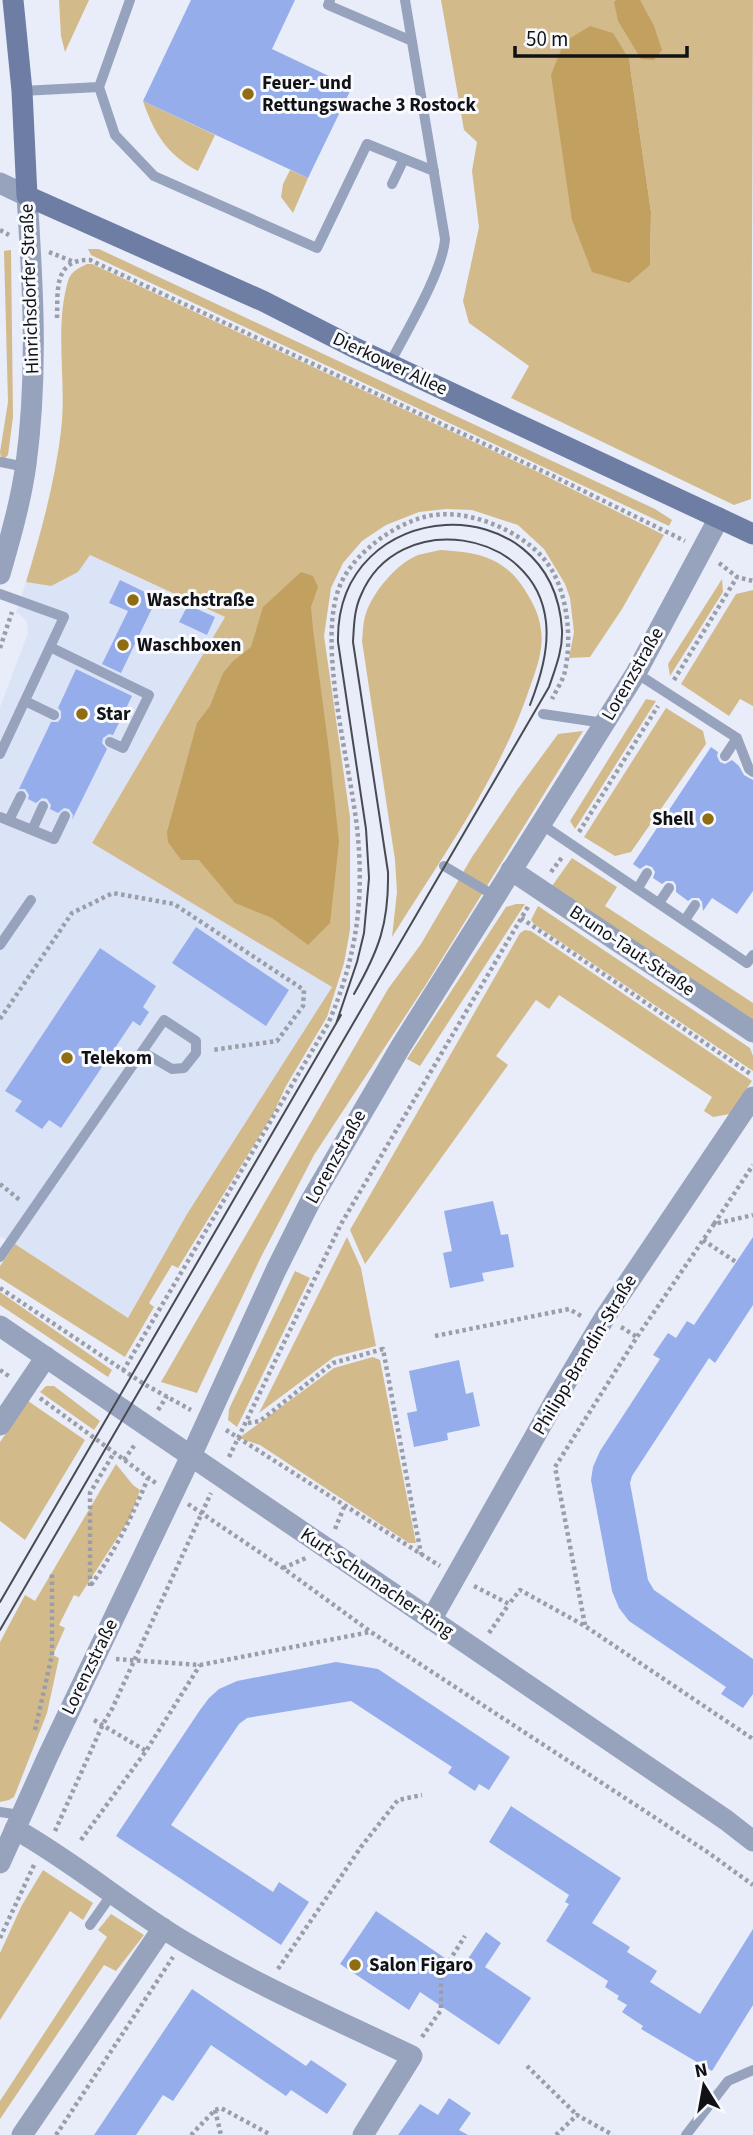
<svg xmlns="http://www.w3.org/2000/svg" width="753" height="2135" font-family="'Source Sans 3',sans-serif">
  <rect width="100%" height="100%" fill="#e8edf9"/>
  <path fill="#dbe3f6" d="M89 555 225 617 92 843 332 987 187 1214 128 1318 15 1244 0 1236V707L28 633 27 622 20 614 16 613 26 582 51 586Z"/>
  <path fill="#d3ba8b" fill-rule="evenodd" d="M59 0H89L65 52 61 36Z
    M441 0H753L751 499 734 505 511 398 529 366 469 323 463 301 479 227 472 171 477 142 464 130ZM629 59 651 212 650 265Z
    M143 101 215 135 198 171C167 155 154 133 143 101Z
    M290 170 308 178 293 213 281 197 283 184Z
    M88 249H99L655 509 672 520 669 526 91 255Z
    M11 250 13 417 8 455 4 459H1L0 452 8 402 4 251Z
    M87 264H92L534 470 664 535 622 609 590 657 569 658 574 632 570 598 565 584 544 549 518 525 472 510 446 509 419 512 386 525 362 541 343 563 331 588 324 636 350 817V930L344 963 327 1017 286 1086 273 1114 178 1268 172 1265 149 1303 154 1307 125 1357 0 1278V1266L15 1244 128 1318 187 1214 332 987 92 843 225 617 90 555 78 572 51 586 26 582C41 533 55 481 61 431 67 382 54 329 68 281 71 271 79 268 87 264Z
    M440 550C475 552 502 556 523 587 532 601 539 613 541 630 544 649 536 670 530 687 500 777 442 857 392 937L397 892 395 860 362 641C363 632 363 621 366 613 374 591 396 564 418 555 425 553 433 552 440 550Z
    M722 579 723 592 670 676 668 664Z
    M753 590V706L740 699 729 716 681 684 736 594Z
    M646 699 656 701 575 829 570 821Z
    M666 708 703 731 706 744 631 852 615 856 584 837Z
    M583 731 425 986 314 1155 261 1257 197 1393 161 1382 388 989 421 944 472 857 517 790 558 734Z
    M572 858 617 887 605 906 753 1003V1024L552 886Z
    M516 904H525L420 1066 407 1059 506 907Z
    M538 906 750 1048 753 1056V1071L534 924 531 920Z
    M525 930 531 931 752 1081 730 1114 713 1117 704 1111 712 1097 559 995 549 1009 536 1000 496 1056 508 1065 365 1264 350 1230 520 933Z
    M347 1237 361 1268 376 1346 334 1357 259 1413Z
    M295 1271 310 1278 237 1427 228 1420 229 1409Z
    M0 1292 112 1370 108 1377 0 1305Z
    M373 1357 380 1360 416 1543H409L260 1445 239 1438 334 1368Z
    M46 1386H54L100 1421 94 1430 40 1392Z
    M28 1401 85 1440 25 1540 0 1521V1442Z
    M116 1464 133 1485 140 1490 130 1518 79 1597 74 1595 59 1625 65 1628 53 1655 59 1658 47 1713 14 1797 9 1800 0 1802V1642L25 1595 35 1601Z
    M43 1870 93 1903 83 1920 70 1911 0 2020V1953L22 1905Z
    M111 1914 144 1935 116 1971 104 1965 0 2119V2101L107 1937 98 1930Z"/>
  <path fill="#c2a160" d="M617 0H640L654 26 662 50 654 60 641 59 618 21 614 2Z
    M590 26 613 33 629 59 651 212 650 265 629 283 592 272 572 220 551 75 564 42Z
    M301 572 313 576 318 587 311 607 313 629 330 758 339 842 330 923 308 945 272 918 235 903 199 860H181L168 842 167 832 197 723 210 706 223 673 233 661 251 647 263 607Z"/>
  <path fill="#95adeb" d="M191 0H295L272 49 352 87 308 178 143 101Z
    M120 580 157 598 121 673 102 664 128 611 109 603Z
    M188 605 215 617 207 635 179 622Z
    M76 669 132 696 113 735 109 734 103 738 102 743 107 749 72 820 73 815 69 809 64 808 58 813 50 809 51 805 47 799 42 798 36 803 28 799 29 795 25 789H19L51 722H58L61 718V711L58 708Z
    M711 747 718 752 717 756 720 762 725 764 732 760 739 766 744 775 753 780V891L737 914 712 898 703 911 702 902 699 898H692L688 901 676 892V885L673 881H666L662 884 653 878 655 872 652 867 646 865 640 869 633 864Z
    M196 927 289 990 266 1026 172 963Z
    M100 948 156 986 143 1007 149 1012 140 1026 133 1021 61 1128 49 1120 42 1129 15 1111 22 1101 5 1091Z
    M493 1201 501 1235 508 1234 514 1267 482 1273 484 1281 450 1288 443 1253 452 1251 444 1211Z
    M753 1237V1305L715 1363 709 1358 632 1476 630 1483 648 1580 654 1590 753 1659V1694L743 1708 721 1694 726 1687 629 1621 619 1608 612 1591 591 1480 593 1467 600 1451 660 1359 653 1355 668 1333 676 1338 687 1321 694 1325Z
    M459 1360 466 1394 473 1392 480 1426 447 1433 448 1440 414 1447 407 1413 417 1411 409 1371Z
    M336 1662 378 1669 510 1757 489 1790 479 1784 475 1791 448 1773 452 1767 351 1701 247 1718 239 1724 171 1825 273 1892 279 1882 309 1902 281 1945 116 1836 200 1710 209 1698 219 1689 237 1681Z
    M511 1806 621 1878 592 1923 630 1947 627 1952 657 1971 650 1982 700 2014 753 1929V2005L712 2071 641 2029 643 2026 622 2012 627 2005 617 1999 619 1996 605 1987 608 1981 546 1941 569 1904 565 1902 569 1895 489 1842Z
    M376 1911 461 1969 486 1932 501 1943 485 1967 531 1998 499 2045 420 1992 409 2010 340 1964Z
    M192 1989 306 2066 311 2060 347 2084 327 2114 291 2090 286 2096 211 2045 173 2101 163 2095 136 2135H94Z
    M449 2098 471 2113 459 2130 468 2135H398L420 2104 438 2115Z"/>
  <g fill="none" stroke-linecap="round" stroke-linejoin="round">
    <path stroke="#9b9ea8" stroke-width="4.5" stroke-dasharray="3.5 3.5" stroke-linecap="butt" d="M0 230 9 235
      M49 252 74 262
      M57 318C58 291 53 259 90 260L551 475 685 541
      M719 563 737 577 753 581
      M0 648 12 612
      M674 680 737 577
      M579 832 658 706
      M551 872 563 856
      M521 918 752 1075
      M0 1019 72 913 113 893 174 904 304 990 303 1006 277 1041 212 1050
      M0 1184 21 1201
      M714 1224 753 1165
      M703 1240 736 1262
      M0 1288 144 1384 191 1410
      M621 1327 637 1337
      M435 1336 569 1309 583 1317
      M0 1370 10 1377
      M123 1371 328 1024C355 961 364 906 358 838 353 771 313 639 342 581 351 563 365 550 381 538 394 529 409 521 424 517 463 506 519 529 544 559 568 587 573 640 564 675 561 683 556 691 552 699
      M40 1398 157 1484
      M158 1410 167 1396
      M248 1423 260 1421 333 1363 383 1349 421 1554
      M226 1430 440 1566
      M229 1457 341 1224 529 905
      M124 1460 136 1443
      M188 1504 283 1568 371 1632 706 1851 753 1885
      M335 1529 344 1507
      M283 1568 306 1558
      M91 1585C115 1551 132 1517 148 1478
      M90 1586V1493L114 1453
      M474 1586 509 1604 520 1590 585 1626 753 1739
      M585 1625 555 1467 637 1337 714 1224 753 1215
      M489 1633 509 1604
      M116 1659 200 1665 370 1632
      M94 1720 146 1751
      M35 1730 52 1655V1572
      M55 1831 103 1724 112 1709 211 1493
      M81 1840 146 1751 200 1665
      M0 1938 34 1865
      M278 1969 361 1847 398 1800 422 1795
      M422 2037 441 2010V1974L465 1936
      M527 2066 577 2115
      M215 2110 221 2135
      M56 2135 173 1957
      M191 2135 215 2110 221 2108 271 2135
      M556 2135 577 2115 613 2135"/>
    <path stroke="#97a2bd" stroke-width="10" d="M130 0 99 87 115 135 154 176 317 248 367 144 434 171
      M330 0 328 5 412 41
      M22 91 99 87
      M392 184 404 159
      M389 365C405 334 443 271 445 239L405 0
      M0 462 26 467
      M0 594 64 617 0 754
      M50 647 149 695 123 748 110 742
      M636 673 737 738 749 769 753 772
      M25 701 54 715
      M543 714 604 723
      M725 756 737 738
      M0 817 54 839 65 816
      M9 820 21 796
      M541 824 747 963 753 955
      M32 830 43 806
      M444 866 495 896
      M638 888 647 873
      M659 903 669 888
      M685 920 695 905
      M0 945 31 900
      M0 1257 164 1020 196 1041V1053L184 1068 172 1069 143 1052
      M0 1812 20 1815
      M90 1925 112 1894
      M686 2135 728 2081 753 2070"/>
    <path stroke="#97a2bd" stroke-width="21" d="M511 870 753 1032
      M0 1425 46 1357
      M191 1456 726 1820 753 1841
      M431 1620 556 1399 605 1317 753 1097
      M15 1829C74 1862 125 1906 183 1941 256 1985 335 2019 412 2056L363 2135
      M22 2135 163 1928"/>
    <path stroke="#97a2bd" stroke-width="21" d="M0 183 27 196C33 286 38 375 26 464 21 501 10 539 0 574
      M0 1326 191 1456
      M0 1863 48 1756 191 1456 276 1270 310 1202 401 1046 636 673 719 518"/>
    <path stroke="#6d7da4" stroke-width="21" d="M13 0 22 91 27 196 263 301 355 348 753 534"/>
    <path stroke="#494b52" stroke-width="2" d="M354 994C379 950 389 923 388 872L353 642C354 626 354 610 361 595 397 508 536 528 546 622 549 650 540 679 530 705
      M0 1602 341 1015
      M0 1630 549 687C555 669 563 650 562 630 553 482 335 494 338 642L366 829 369 878 364 933 357 962 336 1024"/>
  </g>
  <g fill="#906c12" stroke="#f9fafd" stroke-width="2.5">
    <circle cx="248" cy="94" r="7"/>
    <circle cx="133" cy="600" r="7"/>
    <circle cx="123" cy="645" r="7"/>
    <circle cx="82" cy="714" r="7"/>
    <circle cx="708" cy="819" r="7"/>
    <circle cx="67" cy="1058" r="7"/>
    <circle cx="355" cy="1965" r="7"/>
  </g>
  <g text-anchor="middle" dominant-baseline="central" stroke-width="6" stroke-linejoin="round" paint-order="stroke">
    <g font-size="19" font-weight="bold" fill="#101216" stroke="#f9fafd" text-anchor="start">
      <text x="262" y="83">Feuer- und<tspan x="262" dy="22">Rettungswache 3 Rostock</tspan></text>
      <text x="147" y="600">Waschstraße</text>
      <text x="137" y="645">Waschboxen</text>
      <text x="96" y="714">Star</text>
      <text x="694" y="819" text-anchor="end">Shell</text>
      <text x="81" y="1058">Telekom</text>
      <text x="369" y="1965">Salon Figaro</text>
    </g>
    <g font-size="19" fill="#101216" stroke="#f9fafd">
      <text transform="translate(30 289) rotate(-92)">Hinrichsdorfer Straße</text>
      <text transform="translate(390 364) rotate(25)">Dierkower Allee</text>
      <text transform="translate(633 674) rotate(-60)">Lorenzstraße</text>
      <text transform="translate(632 951) rotate(34)">Bruno-Taut-Straße</text>
      <text transform="translate(336 1157) rotate(-61)">Lorenzstraße</text>
      <text transform="translate(585 1355) rotate(-59)">Philipp-Brandin-Straße</text>
      <text transform="translate(377 1583) rotate(34)">Kurt-Schumacher-Ring</text>
      <text transform="translate(90 1667) rotate(-64)">Lorenzstraße</text>
    </g>
  </g>
  <g transform="translate(704 2086) rotate(349)" stroke="#f9fafd" stroke-width="5" paint-order="stroke">
  <path d="M0-5L12 26L0 18L-12 26Z" fill="#101216"/>
  <text y="-10" font-size="19" font-weight="bold" text-anchor="middle" fill="#101216">N</text>
  </g>
  <path d="M515 46v10h172v-10" fill="none" stroke="#101216" stroke-width="3.5"/>
  <text x="526" y="46" font-size="21" fill="#101216" stroke="#f9fafd" stroke-width="5" paint-order="stroke">50 m</text>
</svg>
